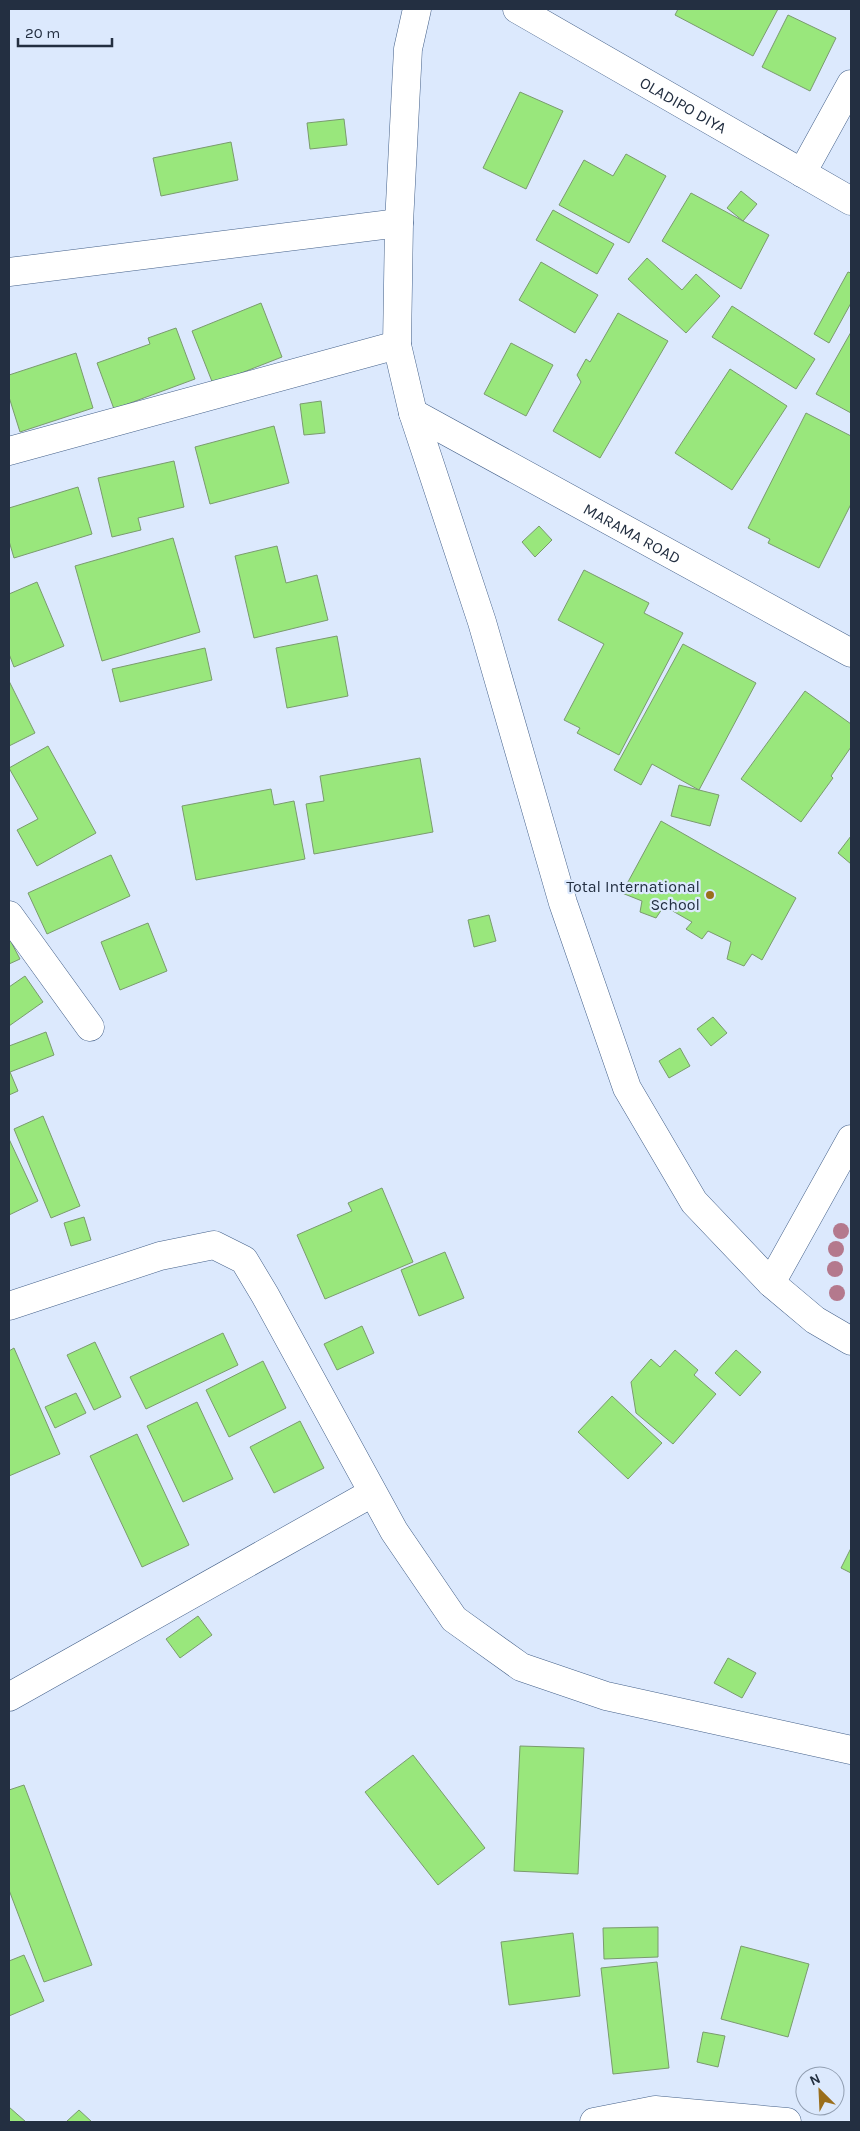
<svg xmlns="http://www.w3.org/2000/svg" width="860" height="2131" font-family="Karla,sans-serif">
  <rect width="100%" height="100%" fill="#dce9fd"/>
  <path fill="#99e77c" stroke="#7a9b6e" d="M678 9H778L753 56 675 15Z
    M788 15 836 38 810 91 762 67Z
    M520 92 563 111 526 189 483 168Z
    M344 119 347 145 310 149 307 123Z
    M231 142 238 180 161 196 153 158Z
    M626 154 666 176 629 243 559 205 584 160 613 176Z
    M741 191 757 204 743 221 727 208Z
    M691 193 769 235 741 289 662 241Z
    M553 210 614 244 597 274 536 240Z
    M647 258 682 290 696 274 720 296 686 333 628 279Z
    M541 262 598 295 575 333 519 300Z
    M848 272 851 273V303L829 343 814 334Z
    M261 303 282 357 213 384 192 331Z
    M732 306 815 359 796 389 712 337Z
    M618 313 668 341 600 458 553 431 581 382 577 375 586 359 590 362Z
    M176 328 195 379 114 409 97 363 150 344 148 338Z
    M851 332V413L816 394Z
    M511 343 553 365 526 416 484 394Z
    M76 353 93 408 20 432 9 397V375Z
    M730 369 787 406 732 490 675 453Z
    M321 401 325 433 304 435 300 404Z
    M806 413 851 436V504L819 568 768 543 770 539 748 528Z
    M274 426 289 483 210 504 195 447Z
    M174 461 184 507 138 518 141 530 112 537 98 478Z
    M78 487 92 534 14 558 9 541V508Z
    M539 526 552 540 535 557 522 542Z
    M173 538 200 632 102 661 75 566Z
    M277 546 286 583 317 575 328 620 254 638 235 556Z
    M584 570 649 603 644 613 683 633 619 755 577 733 580 728 564 720 604 644 558 620Z
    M37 582 64 646 14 667 9 654V594Z
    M337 636 348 696 287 708 276 648Z
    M683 644 756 683 699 790 652 764 641 785 614 770Z
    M205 648 212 680 120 702 112 669Z
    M9 681 35 733 9 746Z
    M805 691 851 724V747L831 776 833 778 801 822 741 779Z
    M48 746 96 833 37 866 17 830 38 819 9 768Z
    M420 758 433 832 314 854 306 804 324 801 320 776Z
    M679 785 719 795 710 826 671 816Z
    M271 789 274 805 294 801 305 859 196 880 182 806Z
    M661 821 796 898 762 960 752 954 744 966 727 959 731 942 708 931 702 939 686 929 692 922 664 906 656 918 640 912 642 901 622 893Z
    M851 836V864L838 853Z
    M111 855 130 896 47 934 28 893Z
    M489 915 496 941 474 947 468 920Z
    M148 923 167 971 120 990 101 942Z
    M9 938 20 959 9 964Z
    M25 976 43 1002 9 1026V987Z
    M713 1017 727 1033 711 1046 697 1029Z
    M46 1032 54 1055 10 1072 18 1091 9 1095V1046Z
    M680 1048 690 1066 669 1078 659 1061Z
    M43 1116 80 1206 51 1218 14 1129Z
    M9 1139 38 1201 9 1215Z
    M382 1188 413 1262 325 1299 297 1235 352 1211 348 1203Z
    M84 1217 91 1240 71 1246 64 1223Z
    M445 1252 464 1298 419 1316 401 1270Z
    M362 1326 374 1353 337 1370 324 1344Z
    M223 1333 238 1365 146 1409 130 1377Z
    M95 1342 121 1397 94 1410 67 1355Z
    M14 1348 60 1454 9 1476V1351Z
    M675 1350 698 1370 694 1375 716 1394 673 1444 636 1413 631 1382 651 1359 660 1367Z
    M736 1350 761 1372 740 1396 715 1373Z
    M263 1361 286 1408 229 1437 206 1390Z
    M76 1393 86 1413 55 1428 45 1407Z
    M612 1396 662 1443 628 1479 578 1432Z
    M197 1402 233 1479 183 1502 147 1426Z
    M300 1421 324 1468 274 1493 250 1447Z
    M137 1434 189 1545 142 1567 90 1456Z
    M851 1548V1573L841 1568Z
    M198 1616 212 1635 180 1658 166 1639Z
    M728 1658 756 1673 742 1698 714 1683Z
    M520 1746 584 1748 578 1874 514 1871Z
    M413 1755 485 1848 438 1885 365 1792Z
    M24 1785 92 1965 44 1982 9 1890V1790Z
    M658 1927V1957L604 1959 603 1928Z
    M573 1933 580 1996 509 2005 501 1942Z
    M741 1946 809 1964 788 2037 721 2019Z
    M24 1955 44 2001 9 2016V1961Z
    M657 1962 669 2068 613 2074 601 1968Z
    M703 2032 725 2036 718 2067 697 2062Z
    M9 2107 26 2122H9Z
    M79 2110 92 2122H66Z"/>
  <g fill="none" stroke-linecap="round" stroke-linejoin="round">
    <g stroke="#446089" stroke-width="29">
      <g id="minor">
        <path d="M417 9 408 49 399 223 397 345 413 413 482 622 563 903 627 1088 694 1202 771 1283 815 1320 851 1341"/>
        <path id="s1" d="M517 9 851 201"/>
        <path d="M802 173 851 84"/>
        <path d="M9 272 399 223"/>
        <path id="s2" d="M413 413 851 653"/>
        <path d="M9 451 397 345"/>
        <path d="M9 915 90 1027"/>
        <path d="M771 1283 851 1139"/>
        <path d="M9 1306 160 1256 214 1245 244 1260 265 1295 394 1531 454 1619 521 1667 606 1696 851 1750"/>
        <path d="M9 1697 372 1493"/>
        <path d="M594 2122 655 2110 787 2122"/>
      </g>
    </g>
    <use href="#minor" stroke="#fff" stroke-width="28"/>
  </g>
  <g fill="#b4798d">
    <circle cx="841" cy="1231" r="8"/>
    <circle cx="836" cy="1249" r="8"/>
    <circle cx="835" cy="1269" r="8"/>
    <circle cx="837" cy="1293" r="8"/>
  </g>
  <circle fill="#9a6e1c" stroke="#dce9fd" stroke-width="2" cx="710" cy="895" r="5"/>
  <g text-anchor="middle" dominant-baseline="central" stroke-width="4.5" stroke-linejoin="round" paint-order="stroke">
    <g font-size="16" fill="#232f41" stroke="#dce9fd">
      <text stroke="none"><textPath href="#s1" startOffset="192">OLADIPO DIYA</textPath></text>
      <text stroke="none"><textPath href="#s2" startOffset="250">MARAMA ROAD</textPath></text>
    </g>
    <g font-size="16" fill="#232f41" stroke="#dce9fd" text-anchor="end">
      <text x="700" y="886">Total International<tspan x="700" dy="18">School</tspan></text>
    </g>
  </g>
  <rect width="860" height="2131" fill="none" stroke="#232f41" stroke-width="20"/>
  <g transform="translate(820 2091) rotate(336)"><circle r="24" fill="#dce9fd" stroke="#929fb2"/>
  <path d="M0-4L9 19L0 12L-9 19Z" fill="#9a6e1c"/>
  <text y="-8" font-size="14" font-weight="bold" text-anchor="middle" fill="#232f41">N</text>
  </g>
  <path d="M18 38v8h94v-8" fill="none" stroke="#232f41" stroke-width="2.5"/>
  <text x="25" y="38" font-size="15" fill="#232f41" stroke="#dce9fd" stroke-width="4" paint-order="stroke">20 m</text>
</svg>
